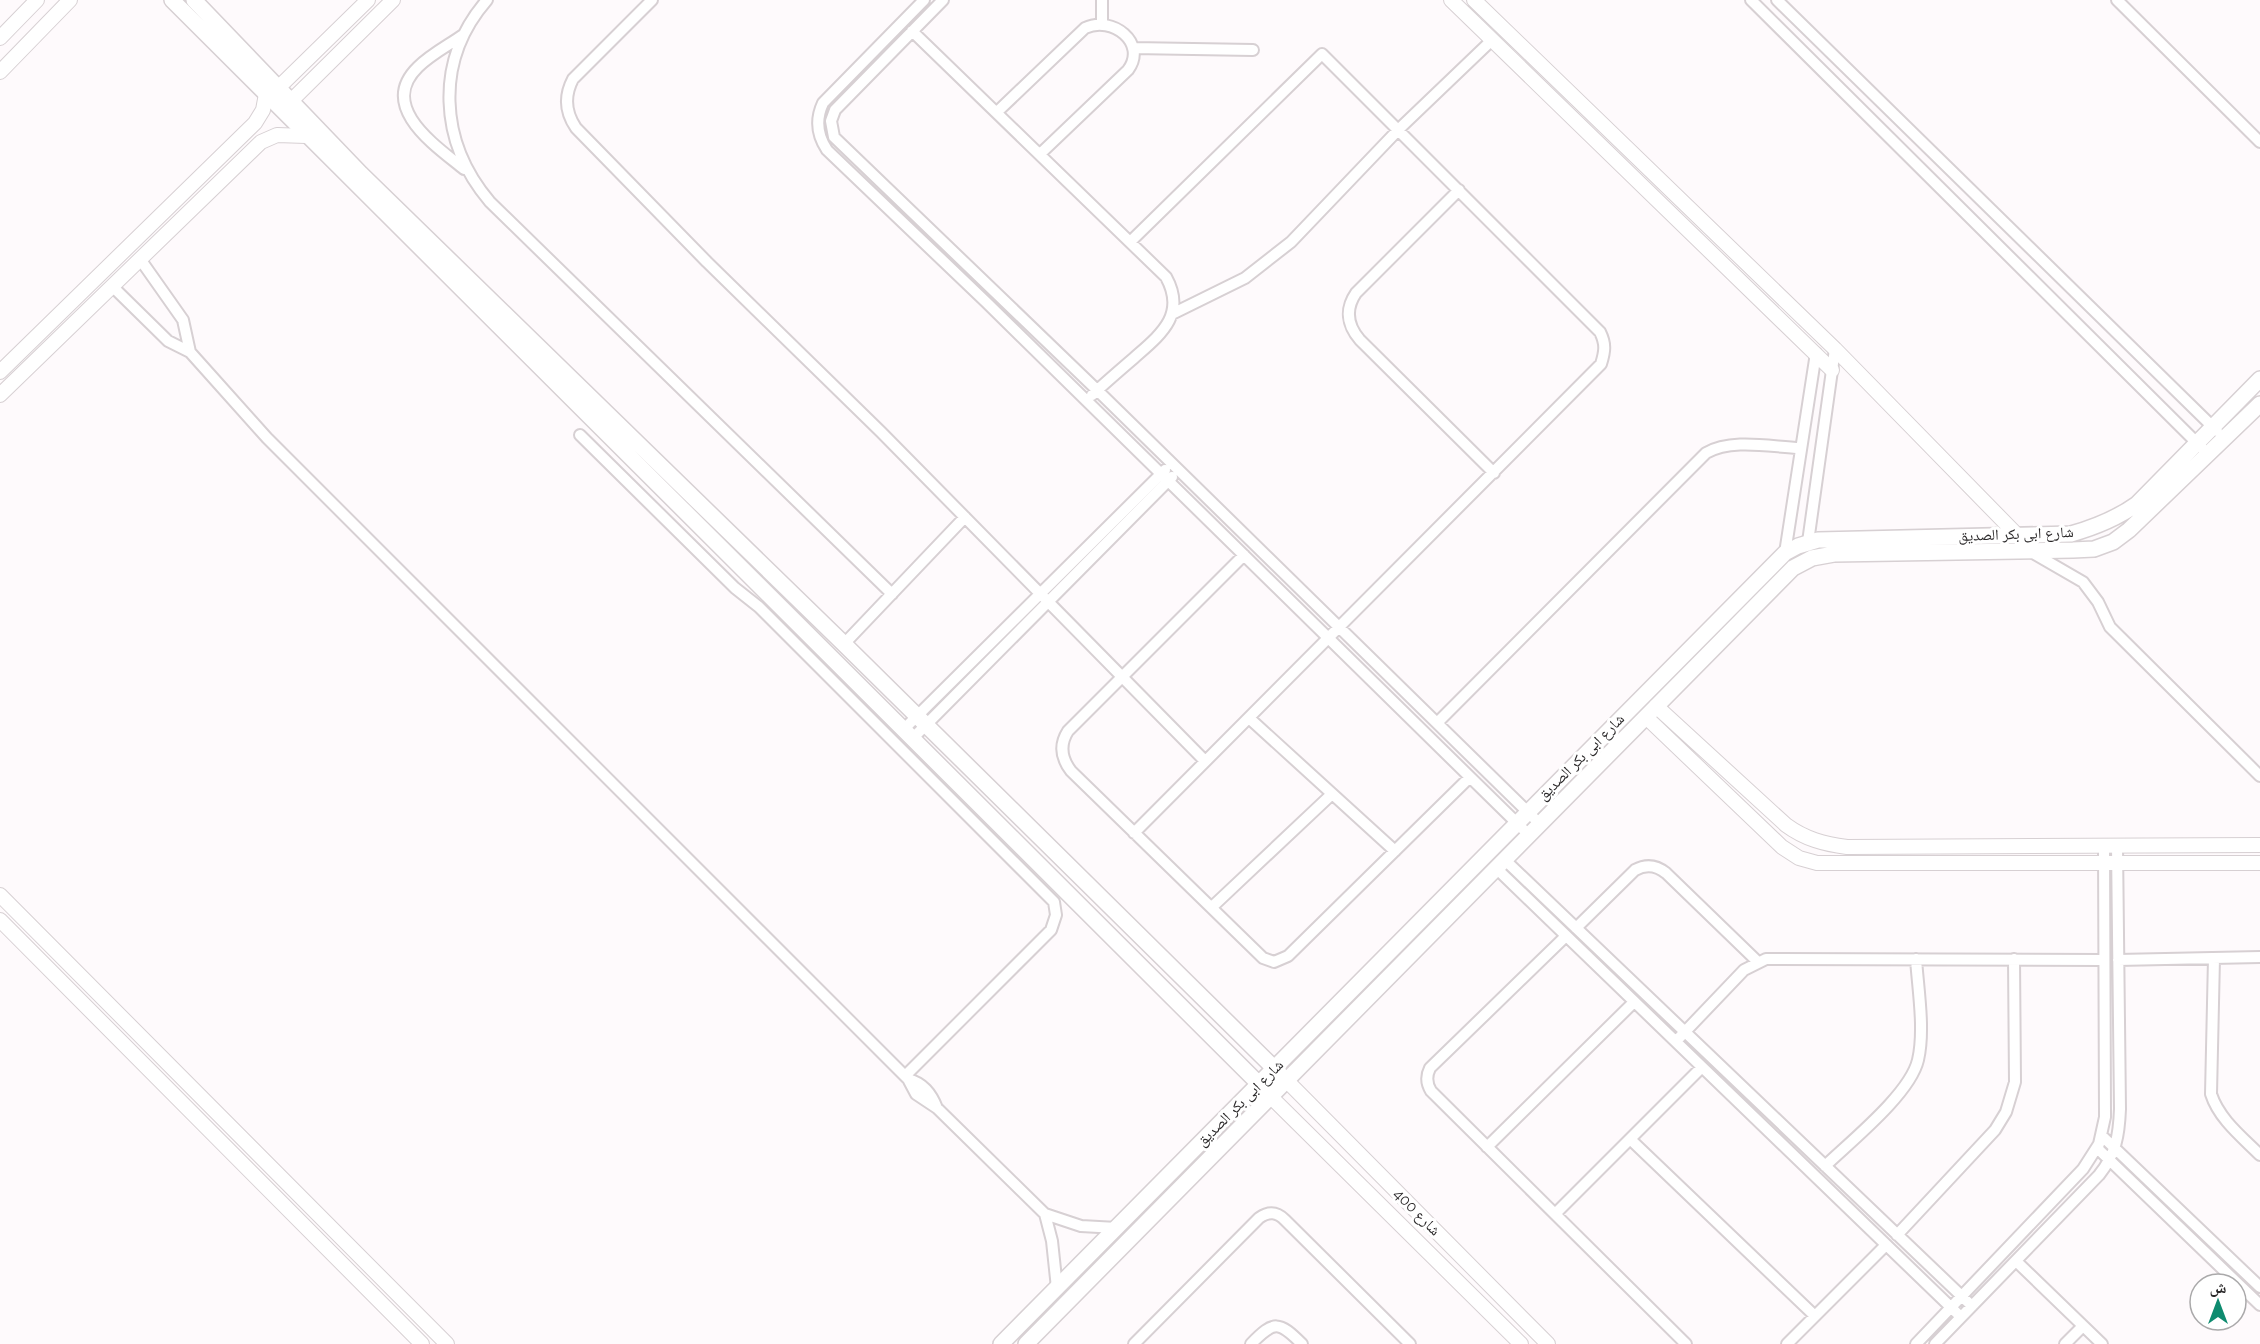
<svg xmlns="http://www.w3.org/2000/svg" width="2260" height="1344" font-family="Raleway,'Noto Naskh Arabic',sans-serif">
  <rect width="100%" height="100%" fill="#fefafc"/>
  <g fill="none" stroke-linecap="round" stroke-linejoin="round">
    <g stroke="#d7d0d3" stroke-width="14">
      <path id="minor" d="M487 0C434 61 439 142 490 202L892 594
        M652 0 573 79C564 96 565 112 576 128L707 262 881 432 1205 761
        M924 0 823 103C815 120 817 135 827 150L986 302 1530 836
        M943 0 835 110 831 121 834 137 1097 390 1541 825
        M1102 0V23
        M1751 0 2202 448
        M1777 0 2217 431
        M2117 0 2260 142
        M912 31 1166 277C1187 315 1160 335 1134 358 1120 370 1106 382 1092 395
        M463 35C449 45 431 54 418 67 377 107 436 146 464 169
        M1133 48 1253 50
        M997 112 1085 28C1112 15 1148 43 1128 70L1040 154
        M1459 190 1356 293C1345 309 1347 325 1360 340L1494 473
        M1130 242 1322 54 1600 332C1606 344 1605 351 1601 364L1134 833
        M140 259 183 320 190 352
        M112 286 168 341 190 352 267 438 908 1079 916 1094 937 1108 1045 1214 1081 1226 1117 1228
        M1172 314 1245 278 1291 242 1399 129 1492 40
        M580 435 735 588 759 607 1054 902 1056 915 1051 930 905 1076
        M1808 542 1835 349
        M1785 553 1816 353
        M2033 553 2083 582 2098 602 2110 627 2260 776
        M1244 555 1068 731C1059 745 1061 758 1071 771L1263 958 1274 962 1288 956 1470 777
        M844 644 965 517
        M1249 718 1395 851
        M1437 723 1706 453C1732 438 1771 447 1800 448
        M903 730 1165 470
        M912 739 1172 477
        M1505 860 1972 1306
        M1497 869 1961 1317
        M1212 907 1332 794
        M1576 928 1635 870C1646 864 1656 865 1666 873L1758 962
        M1566 936 1430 1068C1426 1076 1426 1083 1431 1091L1686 1344
        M2214 958 2211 1094C2219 1119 2242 1137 2260 1155
        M2118 960 2260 957
        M1680 1037 1744 970 1766 959 2104 960
        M908 1079C923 1083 931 1093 937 1108
        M2101 1135 2260 1287
        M1630 1139 1815 1316
        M1487 1147 1634 1002
        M2097 1148 2260 1305
        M1825 1166C1851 1141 1910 1094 1918 1060 1925 1030 1918 989 1916 959
        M1045 1214 1052 1241 1057 1288
        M1555 1214 1702 1067
        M1897 1235 1995 1130 2006 1112 2015 1082 2014 959
        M2016 1261 2102 1344
        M1134 1344 1259 1218C1269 1211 1277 1212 1285 1220L1410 1344
        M1251 1344C1274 1320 1279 1321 1302 1344
        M1787 1344 1886 1245
        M1916 1344 2083 1169 2099 1144 2105 1117 2104 846
        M1935 1344 2099 1175C2116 1154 2119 1135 2120 1109L2117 846
        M2065 1344 2083 1326"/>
    </g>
    <g stroke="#d7d0d3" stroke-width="16">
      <path id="tertiary" d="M1451 0 1832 370
        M1474 0 1835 349 2022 540
        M0 38 37 0
        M0 72 70 0
        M277 89 368 0
        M290 102 393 0
        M0 372 255 123 263 110 266 94
        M0 395 261 142 277 135 306 136
        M1656 706 1786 825C1805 839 1824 844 1847 847L2260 845
        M1646 717 1782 847 1799 858 1817 863H2260
        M0 895 447 1344
        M0 920 422 1344
        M1287 1081 1548 1344
        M1271 1097 1521 1344"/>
    </g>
    <g stroke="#d7d0d3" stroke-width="18">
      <path id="secondary" d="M172 0 1264 1089
        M194 0 361 174 844 644 1280 1074
        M1001 1344 1785 553 1798 546 1818 540 2071 534C2096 527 2116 519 2137 504L2260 379
        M1026 1344 1793 568 1812 558 1834 554 2073 550 2094 549 2113 542 2129 530 2260 404"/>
    </g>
    <use href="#minor" stroke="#fff" stroke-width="10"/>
    <use href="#tertiary" stroke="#fff" stroke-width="14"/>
    <use href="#secondary" stroke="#fff" stroke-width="15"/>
  </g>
  <g text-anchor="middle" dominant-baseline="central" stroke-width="6" stroke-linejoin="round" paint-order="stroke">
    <g font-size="15" fill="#2b292a" stroke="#fff">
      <text transform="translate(2016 534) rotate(-2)">شارع ابى بكر الصديق</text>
      <text transform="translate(1581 757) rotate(-45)">شارع ابى بكر الصديق</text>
      <text transform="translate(1240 1103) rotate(-45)">شارع ابى بكر الصديق</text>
      <text transform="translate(1417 1212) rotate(45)">شارع 400</text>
    </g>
  </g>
  <g transform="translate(2218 1302)"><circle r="28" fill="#ffffff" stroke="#aaa9aa" stroke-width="1.5"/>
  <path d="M0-4.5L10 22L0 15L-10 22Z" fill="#0e8b6f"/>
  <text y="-9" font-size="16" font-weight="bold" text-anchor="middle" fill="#2b292a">ش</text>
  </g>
</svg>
